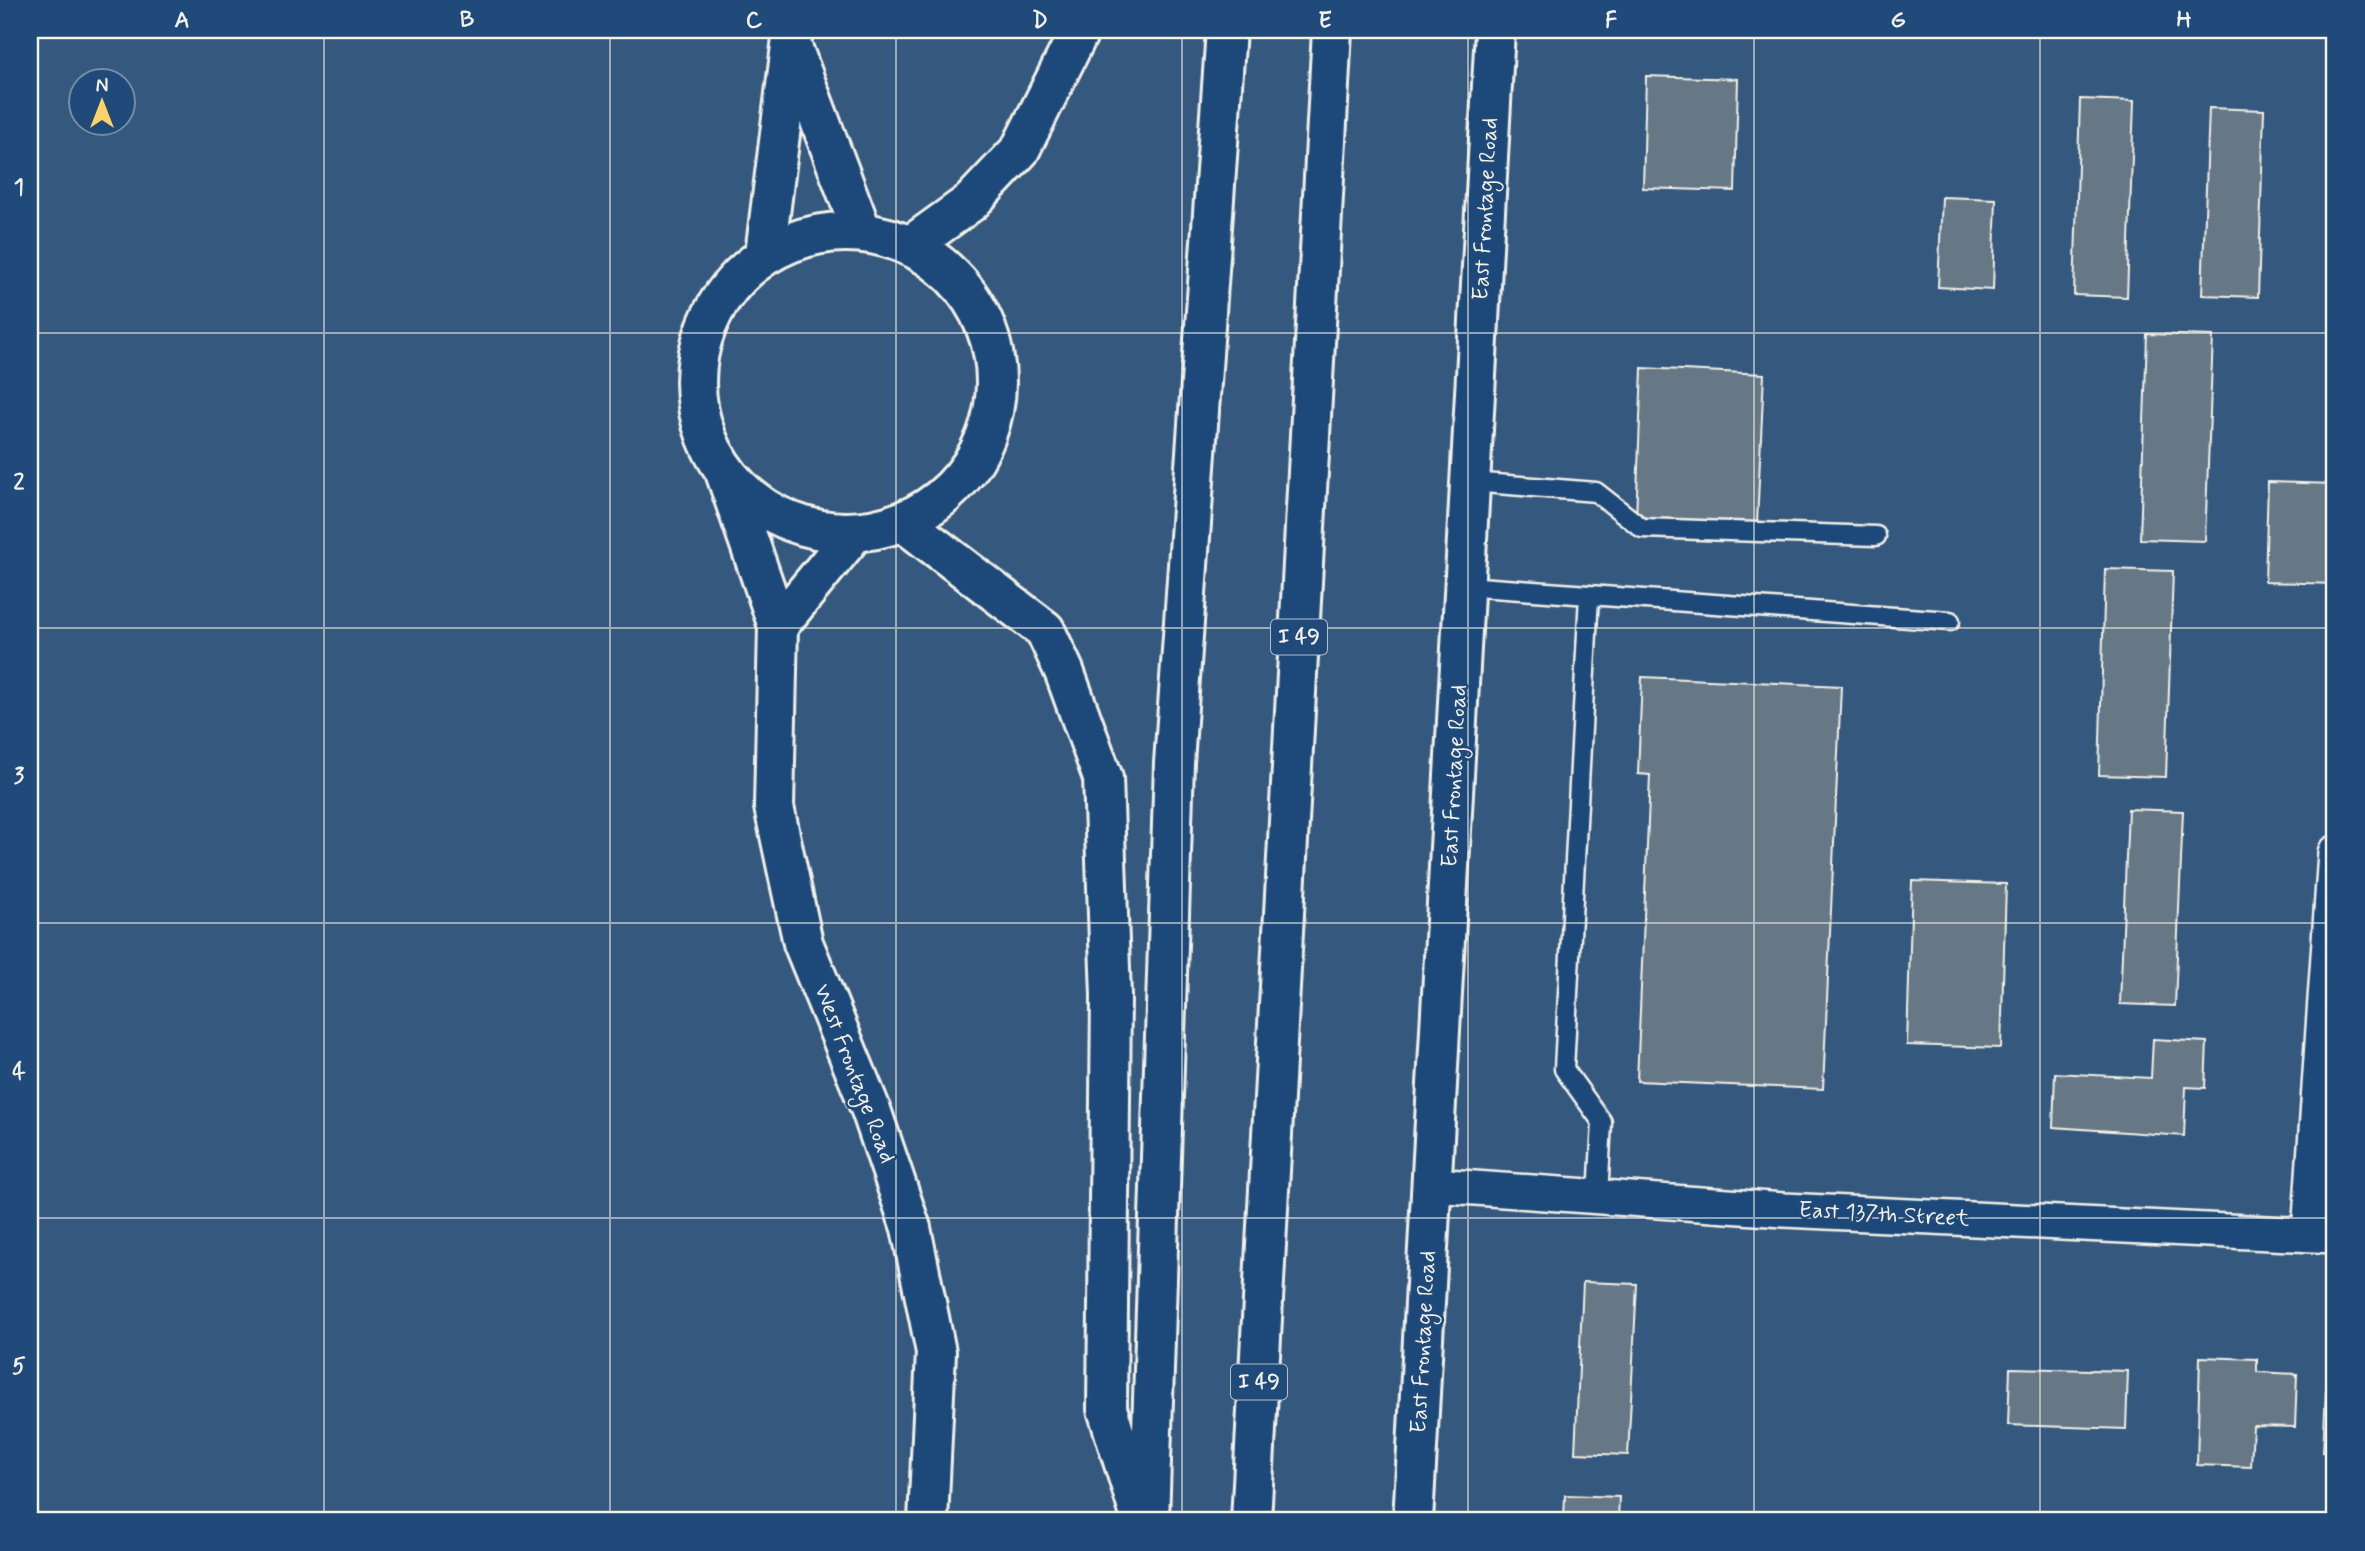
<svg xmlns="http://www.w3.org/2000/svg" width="2365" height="1551" font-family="Mynerve,sans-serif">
  <rect width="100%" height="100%" fill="#34587e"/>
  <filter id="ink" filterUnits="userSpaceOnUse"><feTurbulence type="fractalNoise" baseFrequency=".0143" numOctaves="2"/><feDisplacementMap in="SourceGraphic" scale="14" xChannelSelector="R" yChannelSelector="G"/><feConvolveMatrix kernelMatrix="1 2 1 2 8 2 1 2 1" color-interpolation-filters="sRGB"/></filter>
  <g filter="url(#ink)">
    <path fill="#667786" stroke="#f4f1e8" stroke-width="2" d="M1646 76 1738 79 1735 191 1643 188Z
      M2080 99 2134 101 2127 297 2074 295Z
      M2209 108 2264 110 2258 297 2202 295Z
      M1942 197 1996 199 1993 290 1938 287Z
      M2147 334 2213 336 2205 541 2140 539Z
      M1642 368 1764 374 1757 523 1636 518Z
      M2268 482 2335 484V584L2265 582Z
      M2105 569 2173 571 2166 777 2099 775Z
      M1642 677 1841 686 1823 1089 1637 1081 1650 775 1638 774Z
      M2128 809 2183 811 2175 1006 2120 1004Z
      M1912 881 2006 884 2001 1048 1907 1045Z
      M2153 1039 2207 1042 2205 1088 2186 1087 2184 1136 2053 1127 2055 1073 2151 1078Z
      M1583 1282 1637 1284 1628 1455 1575 1453Z
      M2200 1357 2257 1359V1372L2297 1374 2295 1427 2253 1426 2251 1467 2197 1465Z
      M2010 1368 2128 1371 2126 1429 2008 1425Z
      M2326 1390H2335V1453L2323 1452Z
      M1565 1495 1619 1497 1618 1521H1564Z"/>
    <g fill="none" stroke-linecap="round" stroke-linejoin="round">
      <g stroke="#f4f1e8" stroke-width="23">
        <path id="service" d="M1471 482 1596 492 1642 528 1876 536
          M1465 586 1589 595 1564 1069 1602 1122 1598 1197
          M1589 595 1950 621"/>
      </g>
      <g stroke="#f4f1e8" stroke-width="38">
        <path id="minor" d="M1433 1185 1784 1210 2335 1236
          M2309 1234 2335 853"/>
      </g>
      <g stroke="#f4f1e8" stroke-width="44">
        <path id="tertiary" d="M794 52 862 232
          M696 382a150 150 0 1 1 300 0a150 150 0 1 1-300 0Z
          M765 254 793 30
          M725 472 778 626 774 807 803 943 871 1110 911 1228 936 1352 928 1521
          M778 626 855 532
          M1413 1521 1495 30"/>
      </g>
      <g stroke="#f4f1e8" stroke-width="44">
        <path id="motorway" d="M910 246 971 202 1020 150 1080 30
          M903 522 1045 630 1064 671 1103 778 1111 996 1107 1409 1140 1515
          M1149 1521 1174 763 1226 30
          M1251 1521 1332 30"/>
      </g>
      <use href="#service" stroke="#1f4a7a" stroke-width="18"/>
      <use href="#minor" stroke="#1f4a7a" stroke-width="33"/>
      <use href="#tertiary" stroke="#1f4a7a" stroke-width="38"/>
      <use href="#motorway" stroke="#1f4a7a" stroke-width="38"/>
    </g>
  </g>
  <path fill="none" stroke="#f4f1e8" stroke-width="2" stroke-opacity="0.55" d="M324 30V1521M610 30V1521M896 30V1521M1182 30V1521M1468 30V1521M1754 30V1521M2040 30V1521M30 333H2335M30 628H2335M30 923H2335M30 1218H2335"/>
  <g text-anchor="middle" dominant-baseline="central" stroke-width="5" stroke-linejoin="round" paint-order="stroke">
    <g fill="#1f4a7a" stroke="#b4bfc7" stroke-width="2">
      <rect x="1271" y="619.5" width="56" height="35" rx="5"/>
      <rect x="1231" y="1364.5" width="56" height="35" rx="5"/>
    </g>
    <g font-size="21" font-weight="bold" fill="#f4f1e8">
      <text x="1299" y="637">I 49</text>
      <text x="1259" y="1382">I 49</text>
    </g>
    <g font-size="23" fill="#f4f1e8" stroke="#1f4a7a">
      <text transform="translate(1486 209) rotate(-87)">East Frontage Road</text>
      <text transform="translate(1455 776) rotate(-87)">East Frontage Road</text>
      <text transform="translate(854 1074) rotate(69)">West Frontage Road</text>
      <text transform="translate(1884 1215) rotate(3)">East 137th Street</text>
      <text transform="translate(1424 1342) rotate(-87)">East Frontage Road</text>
    </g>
  </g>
  <rect width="2365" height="1551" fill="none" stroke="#1f4a7a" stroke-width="77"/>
  <g transform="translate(102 102)"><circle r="33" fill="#1f4a7a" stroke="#748da6" stroke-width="2"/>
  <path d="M0-5L12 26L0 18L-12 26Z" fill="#ffd166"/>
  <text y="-10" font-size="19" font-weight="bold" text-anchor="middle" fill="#f4f1e8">N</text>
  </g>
  <rect x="38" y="38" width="2288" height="1474" fill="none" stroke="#f4f1e8" stroke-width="2.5"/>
  <g font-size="23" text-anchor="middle" font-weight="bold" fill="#f4f1e8">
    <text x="182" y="27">A</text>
    <text x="467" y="27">B</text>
    <text x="754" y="27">C</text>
    <text x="1040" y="27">D</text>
    <text x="1325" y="27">E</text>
    <text x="1611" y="27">F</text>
    <text x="1898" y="27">G</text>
    <text x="2184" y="27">H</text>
    <text x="19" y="194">1</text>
    <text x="19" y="489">2</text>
    <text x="19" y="783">3</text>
    <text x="19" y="1078">4</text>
    <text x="19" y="1373">5</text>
  </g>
</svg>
